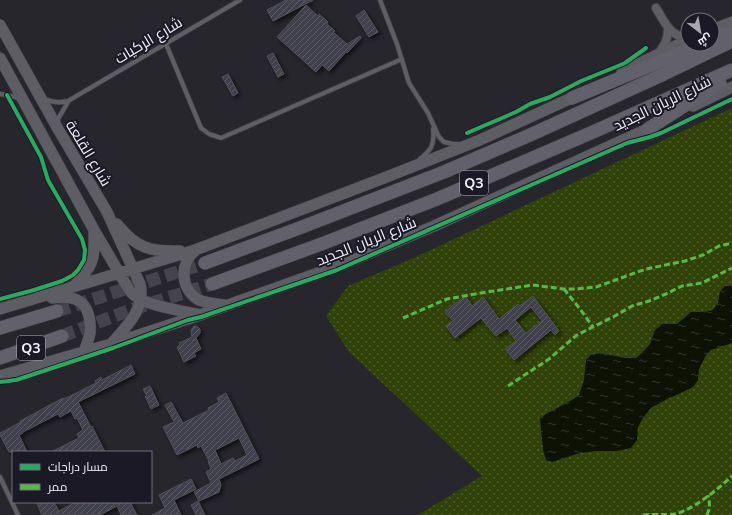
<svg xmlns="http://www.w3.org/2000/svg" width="732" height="515" font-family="Mulish,Cairo,sans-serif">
  <defs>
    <pattern id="grass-dots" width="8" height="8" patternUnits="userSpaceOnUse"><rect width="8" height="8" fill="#314208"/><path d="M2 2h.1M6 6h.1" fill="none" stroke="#4f5e2d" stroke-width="1.8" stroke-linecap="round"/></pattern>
    <pattern id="water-ripples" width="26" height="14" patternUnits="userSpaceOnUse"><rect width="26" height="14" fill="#0d1205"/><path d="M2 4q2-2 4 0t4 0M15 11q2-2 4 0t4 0" fill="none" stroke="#31352a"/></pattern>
    <pattern id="building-hatch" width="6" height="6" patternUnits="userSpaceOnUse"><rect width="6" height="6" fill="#413f4d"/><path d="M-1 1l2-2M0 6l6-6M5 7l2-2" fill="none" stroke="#5d5b68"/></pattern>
    <filter id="shadow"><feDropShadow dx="2.5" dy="2.5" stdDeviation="2" flood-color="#0009"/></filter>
  </defs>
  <rect width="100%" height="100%" fill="#27262d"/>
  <path fill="url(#grass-dots)" d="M732 108V515H418L482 476 349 352 326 316 348 286 418 256Z"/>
  <path fill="url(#water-ripples)" d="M725 286H731L732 287V343L711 350 706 355 699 369 698 380 693 387 681 393 667 399 651 408 643 418 638 427 637 440 631 448 617 451H596L580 453 552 462 546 460 543 450 540 419 546 414 570 401 579 395 584 380 586 360 591 355 601 353 625 358H636L643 352 650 344 655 330 662 324H677L691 312H702L713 310 718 303 720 291Z"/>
  <path fill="url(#building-hatch)" stroke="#525157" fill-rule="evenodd" filter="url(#shadow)" d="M286 0H313L273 21 267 10Z
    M306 5 318 16 319 14 328 22 327 24 335 31 333 32 347 44 360 36 361 38 347 53 346 52 329 71 322 65 316 72 277 37Z
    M364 10 378 32 369 37 356 16Z
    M273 53 284 74 278 77 267 56Z
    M228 74 238 93 233 96 222 77Z
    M465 296 472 306 483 297 499 319 518 304 520 306 533 296 559 331 555 335 551 330 514 360 505 349 516 341 507 328 496 336 481 318 455 338 446 326 453 321 445 312ZM531 307 542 321 526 333 515 320Z
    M195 326H197L200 329V333L196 338 201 349 194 353 196 356 184 362 177 347 180 345 179 343 192 337 191 331 193 327Z
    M131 365 135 374 78 402 91 427 92 426 105 452H51L79 438 77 434 83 430 77 418 75 419 71 411 60 417 58 414 23 432V433L19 435 27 452H9L0 435V433L21 422 20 421 63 398 64 399 96 383 95 381 101 377 102 380Z
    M150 386 159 405 151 409 145 396H147L143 389Z
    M226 393 259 459 219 479 221 485 219 492 199 501 194 492 211 483 206 472 211 469 208 461H209L201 446 198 448 197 445 177 455 163 427 174 422 165 405 171 402 183 423 209 410 208 408 219 402 217 398ZM239 438 247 455 235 461 233 458 221 464 215 450Z
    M191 479 196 489 174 500 181 515H152L165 508 159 495Z
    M198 501 205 515H196L191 505Z
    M36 502H54L59 511 76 502H130L137 515H121L117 506 100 515H42Z"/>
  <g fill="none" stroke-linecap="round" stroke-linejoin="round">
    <path stroke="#45444c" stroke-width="13" stroke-dasharray="13 6" stroke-linecap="butt" d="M57 311 205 263
      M62 336 133 309 212 284"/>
    <g stroke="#424146" stroke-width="5.5">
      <path id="service" d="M380 0 397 44 409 83 428 113 439 137 444 142 453 144H458
        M166 44 201 128 209 134 221 138 402 59
        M0 94 7 95 19 98
        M45 99C53 103 60 103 68 101L240 0
        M58 122V119L68 102
        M420 159C431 150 435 145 433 129
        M0 477 18 515"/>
    </g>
    <g stroke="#424146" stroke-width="10">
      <path id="minor" d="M656 8C665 22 669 36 688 38
        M659 53C665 44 668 40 668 28"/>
    </g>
    <g stroke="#424146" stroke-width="12">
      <path id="secondary" d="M0 25 58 129 107 212 140 284C146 309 126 327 111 344
        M712 30 732 22
        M0 58 94 230 128 288C130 291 132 294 134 295 146 306 184 311 200 315
        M622 72 688 40
        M693 106 732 87
        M117 224C136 248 150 252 180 251
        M196 250C179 263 180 289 199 300 206 303 216 304 224 305
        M73 287C93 266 95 261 94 233
        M52 298C60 297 69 296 77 300 89 305 91 322 90 333 89 339 86 346 84 352
        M0 309 195 250 384 178 480 140 578 95
        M0 376 111 344 200 315 346 263 434 226 654 126"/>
    </g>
    <g stroke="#424146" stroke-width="14">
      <path id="trunk" d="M712 40 722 35 732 34
        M572 98 702 44
        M648 129 720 83
        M205 263 302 227 444 172 530 135 664 74 732 41
        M212 284 324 243 437 199 593 132 732 70
        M0 328 57 311
        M0 358 62 336"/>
    </g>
    <use href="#service" stroke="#5e5e63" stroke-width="4"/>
    <use href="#minor" stroke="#5e5e63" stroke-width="8"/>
    <use href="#secondary" stroke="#5e5d64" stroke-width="11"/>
    <use href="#trunk" stroke="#62606a" stroke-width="13"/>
    <path stroke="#58b947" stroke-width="3" stroke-dasharray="6 3" stroke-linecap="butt" d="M564 289 580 309 593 327
      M403 318 447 299 481 293 533 285 564 289H576L596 287 646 269 685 261 703 255 719 246 732 243
      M508 386 549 359 577 335 613 317 632 306 649 301 666 294 682 286 702 283 732 268
      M643 515C653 514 665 515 674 514 692 511 718 489 732 476
      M707 515C710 508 710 502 708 495"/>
    <g stroke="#1b1926" stroke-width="6">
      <path id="cycleway" d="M467 133 516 112 530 104 550 97 581 81 618 66 625 63 646 48
        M0 299 34 290 62 281 73 275 78 270 84 260 85 250 82 239 48 180 41 157 7 95
        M0 382 16 380 113 348 188 320 201 317 337 270 627 143 650 137 661 133 732 99"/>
    </g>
    <use href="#cycleway" stroke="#26ab63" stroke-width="4"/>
  </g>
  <g text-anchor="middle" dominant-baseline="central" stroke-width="4" stroke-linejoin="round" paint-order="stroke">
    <g fill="#1b1926" stroke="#b1b0ba" stroke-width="1">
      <rect x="460" y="171" width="28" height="24" rx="3"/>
      <rect x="17" y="336" width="28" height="24" rx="3"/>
    </g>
    <g font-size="14" font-weight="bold" fill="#f1f0fa">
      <text x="474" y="183">Q3</text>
      <text x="31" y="348">Q3</text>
    </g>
    <g font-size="15" fill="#f1f0fa" stroke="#1b1926">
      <text transform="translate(148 40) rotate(-31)">شارع الركيات</text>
      <text transform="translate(662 103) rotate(-26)">شارع الريان الجديد</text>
      <text transform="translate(89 153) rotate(59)">شارع القلعة</text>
      <text transform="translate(366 241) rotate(-22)">شارع الريان الجديد</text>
    </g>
  </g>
  <rect x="12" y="451" width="140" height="52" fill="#1b1926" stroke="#716f7b"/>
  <rect x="20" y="464" width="20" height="6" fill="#26ab63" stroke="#716f7b"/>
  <text x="48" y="471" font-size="12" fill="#f1f0fa">مسار دراجات</text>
  <rect x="20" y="484" width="20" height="6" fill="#58b947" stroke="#716f7b"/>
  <text x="48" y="491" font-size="12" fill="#f1f0fa">ممر</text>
  <g transform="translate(700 32) rotate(149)"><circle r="19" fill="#1b1926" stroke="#716f7b"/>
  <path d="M0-3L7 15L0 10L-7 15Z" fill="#aaa9b2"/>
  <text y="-6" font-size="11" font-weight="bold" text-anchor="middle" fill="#f1f0fa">ش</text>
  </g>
</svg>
